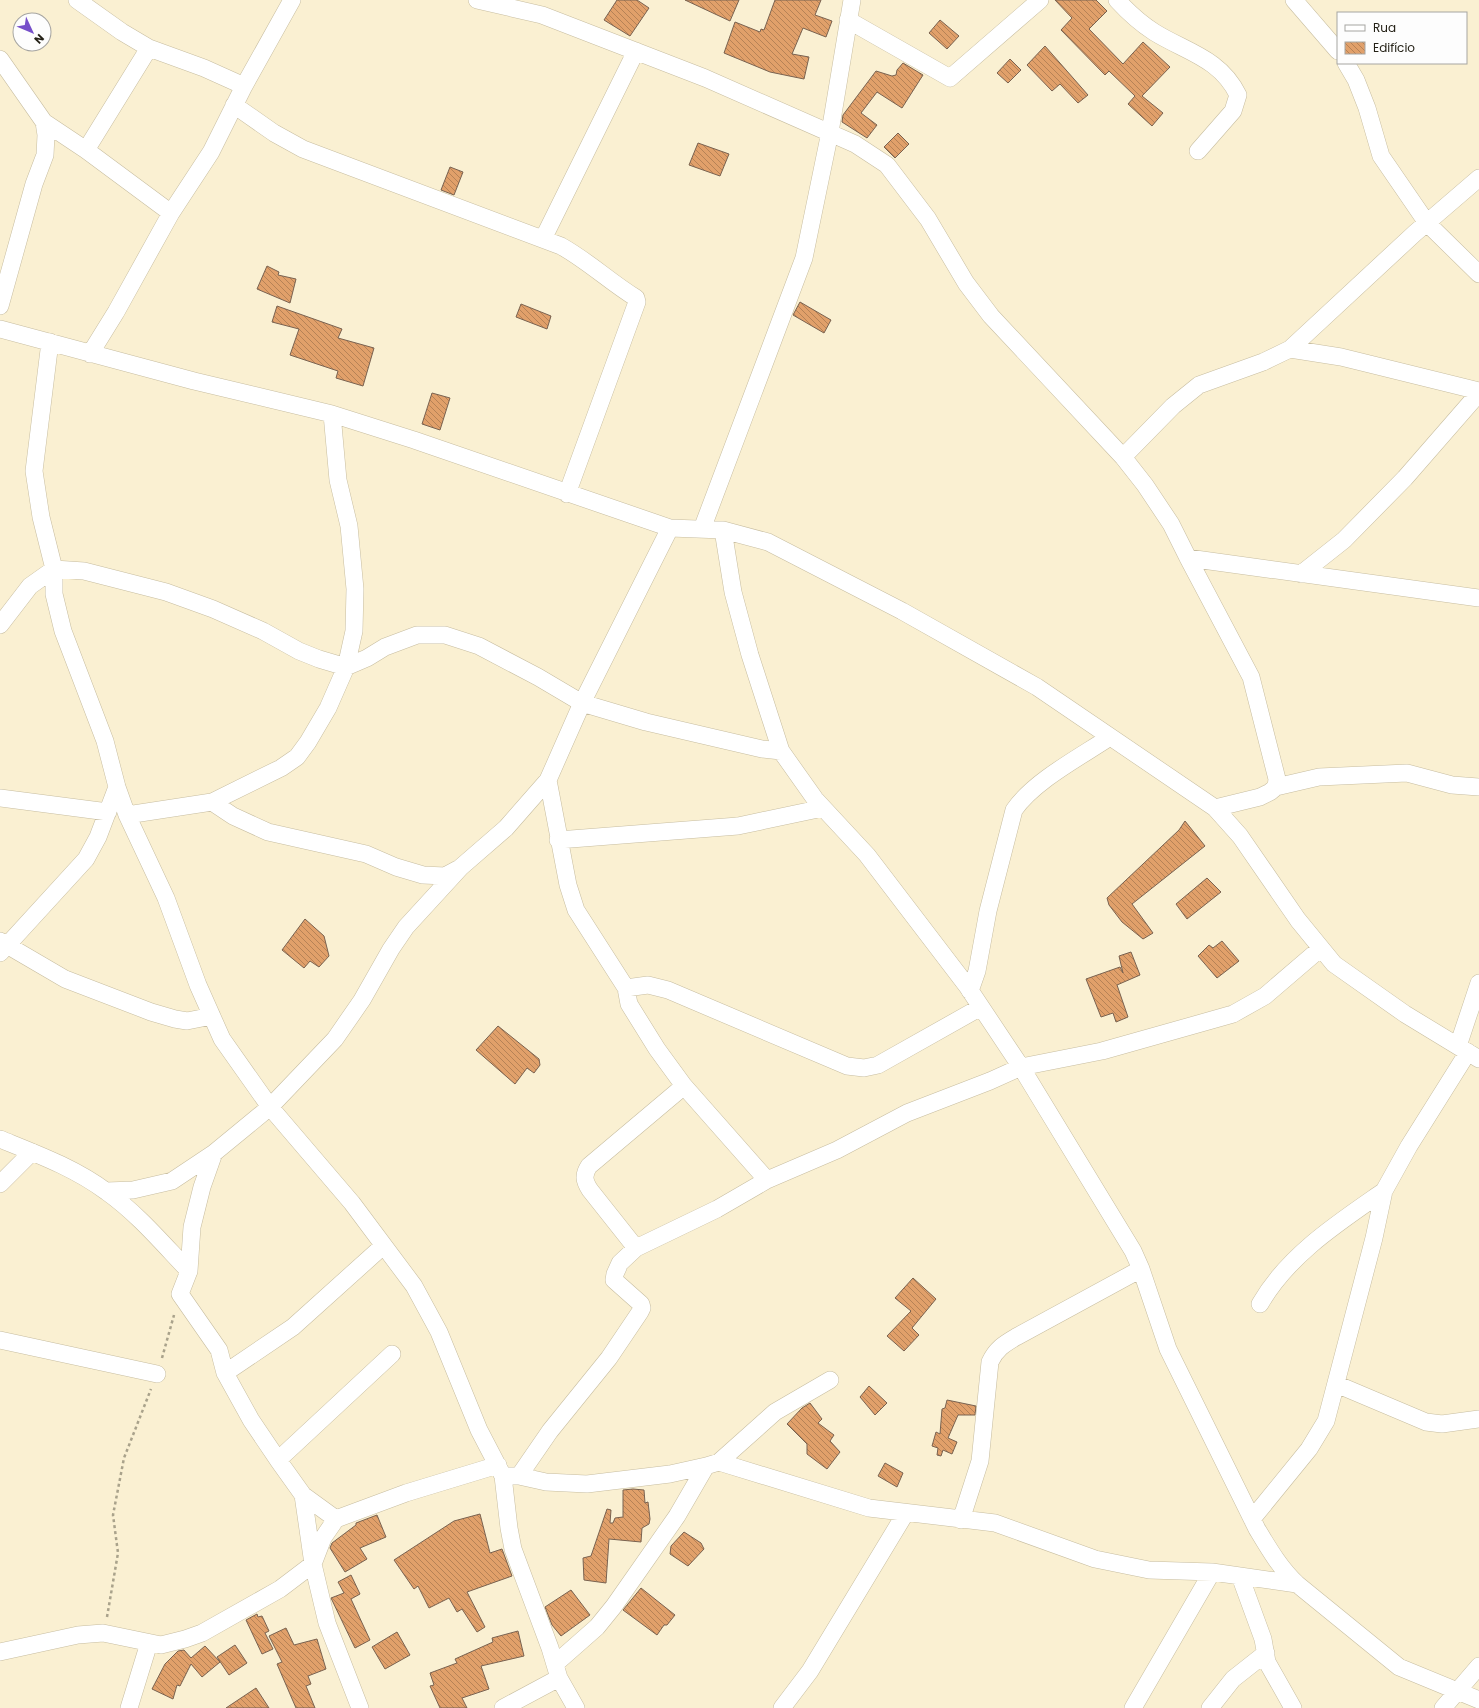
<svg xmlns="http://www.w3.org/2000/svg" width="1479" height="1708" font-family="Poppins,sans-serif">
  <defs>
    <pattern id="building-back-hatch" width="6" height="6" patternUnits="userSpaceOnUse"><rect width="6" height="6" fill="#e1a06a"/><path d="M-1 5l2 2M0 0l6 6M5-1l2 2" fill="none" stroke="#b68256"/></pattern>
  </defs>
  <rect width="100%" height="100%" fill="#faf0d2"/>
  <path fill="url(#building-back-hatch)" stroke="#796250" d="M617 0H637L649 8 630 36 604 20Z
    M685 0H739L730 21Z
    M775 0H821L815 15 832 21 826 37 803 28 792 54 809 57 804 79 770 72 724 53 735 22 760 32 761 29 764 30Z
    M1055 0H1096L1107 11 1089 29 1123 64 1143 42 1170 67 1142 96 1163 113 1152 126 1128 104 1135 96 1109 71 1105 75 1061 30 1072 18Z
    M940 20 959 36 947 49 929 33Z
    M1045 46 1088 95 1078 103 1060 84 1052 91 1027 65Z
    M1010 59 1021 70 1008 83 997 73Z
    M903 63 923 75 902 108 877 92 861 113 877 125 867 138 842 122 843 115 876 71 892 76 896 75 897 70Z
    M898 133 909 144 895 158 884 147Z
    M698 143 729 154 720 176 689 165Z
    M450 167 463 172 454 195 441 190Z
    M267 266 279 272 278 275 296 279 290 303 257 289Z
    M800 302 831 320 824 333 793 315Z
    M521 304 551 316 547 329 516 317Z
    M277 306 342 329 338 338 374 348 363 386 336 378 338 371 290 355 299 329 272 322Z
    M432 393 450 398 440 430 422 424Z
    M1185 821 1205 846 1132 904 1153 933 1143 939 1122 922 1109 905 1107 898 1179 830Z
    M1207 878 1221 892 1187 919 1176 904Z
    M305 919 324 936 329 956 319 967 310 961 304 968 282 950Z
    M1222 941 1239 961 1217 978 1198 956 1209 945 1213 948Z
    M1131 952 1140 975 1117 985 1128 1017 1116 1022 1113 1013 1101 1017 1086 979 1120 967 1123 973 1119 956Z
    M498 1026 539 1059 540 1065 534 1073 527 1068 515 1084 476 1050Z
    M913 1278 936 1299 912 1328 919 1335 904 1351 887 1336 911 1311 895 1298Z
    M869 1386 887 1403 875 1415 860 1397Z
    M947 1400 976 1406 975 1415H958L948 1438 957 1442 952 1454 943 1450 941 1456 937 1455 938 1448 932 1446 936 1432 940 1434 942 1409 945 1408Z
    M810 1403 822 1419 818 1423 834 1435 830 1441 840 1452 827 1469 807 1454V1444L787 1424 802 1408Z
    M885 1463 903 1473 897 1487 878 1476Z
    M633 1489 644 1490 645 1503 648 1502 650 1519 649 1524 642 1528 641 1542 609 1539 606 1583 584 1580 583 1558 591 1556 607 1509 611 1510 610 1523H613L615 1518 623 1517V1490Z
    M480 1514 490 1553 502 1549 512 1576 467 1592 485 1627 477 1632 462 1609 457 1612 449 1598 429 1608 418 1586 414 1589 394 1560 454 1521Z
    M377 1515 386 1537 360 1548 367 1559 345 1572 330 1548 332 1543 356 1525V1523Z
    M684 1532 701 1543 704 1549 688 1566 670 1554 671 1546Z
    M351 1575 360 1594 351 1599 370 1640 355 1648 331 1598 344 1593 338 1582Z
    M641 1588 675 1615 667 1625H664L657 1635 623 1610Z
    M571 1590 590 1615 561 1636 552 1625 545 1607Z
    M257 1614 258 1617 262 1616 269 1631 265 1633 273 1649 262 1654 246 1620Z
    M286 1628 294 1645 317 1639 326 1669 308 1676 311 1684 306 1686 315 1708H296L277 1664 282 1662 269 1636Z
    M518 1631 524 1656 481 1666 489 1689 462 1698 467 1708H440L430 1686 434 1685 430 1673 457 1663 455 1659 493 1642 492 1638Z
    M397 1632 410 1655 385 1669 372 1647Z
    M235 1645 247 1663 229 1675 217 1657Z
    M205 1646 220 1662 202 1677 191 1664 180 1686 177 1685 173 1699 152 1689 165 1664 178 1651 184 1650 191 1658Z
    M256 1688 269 1708H226Z"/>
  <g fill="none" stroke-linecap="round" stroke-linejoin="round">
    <g stroke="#c7bda0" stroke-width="18">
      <path id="minor" d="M77 0 122 32 149 48 204 68 244 86
        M477 0 542 15 705 78 855 144 887 165 928 219 966 283 991 316 1123 457 1145 485 1171 524 1188 558 1251 677 1277 779 1276 787
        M1117 0C1128 12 1140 23 1154 32 1186 52 1220 58 1238 95L1233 111 1198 151
        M1294 0 1338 51
        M848 20 950 78 1040 0
        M0 59 44 122 46 135 45 155 34 184 0 306
        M1346 63 1356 80 1367 108 1381 156 1427 223 1479 274
        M234 105 274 133 303 149 561 246C588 261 610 282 636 298L637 302 567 494
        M44 122 86 150 171 213
        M86 150 149 48
        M543 239 636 51
        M0 329 194 381 332 414 414 440 670 528 723 530 768 542 902 611 1037 687 1215 808 1240 836 1298 920 1334 964 1405 1014 1479 1059
        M50 342 34 471 41 517 54 569V594L63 631 105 741 117 787 127 815 166 898 198 985 222 1039 270 1107 352 1203 414 1286 439 1332 479 1430 503 1476 509 1528 513 1549 550 1648 559 1678 576 1708
        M1290 349 1341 357 1479 391
        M90 354 116 312 171 213 211 152 244 86 292 0
        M1123 457 1173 406 1199 385 1263 362 1290 349 1415 233 1479 178
        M702 529 804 258 830 132 852 0
        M723 530 733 592 750 655 781 751 815 799 867 855 967 986 1021 1067 1133 1251 1141 1269 1168 1349 1257 1529C1269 1549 1280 1568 1297 1584L1399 1667 1479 1700
        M1188 558 1479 598
        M1301 574 1344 540 1405 478 1479 393
        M0 625 30 586 54 569 84 571 166 592 213 609 263 631 299 651 319 659 346 667 367 658 385 647 417 635H445L479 646 538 677 582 703 646 722 762 749 781 751
        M548 780 568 885 576 910 626 988 629 1004 657 1049 684 1086 767 1180
        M0 798 108 812
        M212 802 233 816 268 832 366 854 396 867 423 875 445 876 458 869
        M1215 808 1260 797 1270 792 1276 787 1319 777 1407 773 1452 785 1479 787
        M127 815 212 802 281 768 297 757 308 742 328 708 346 667 354 631 355 589 349 526 338 480 332 414
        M558 840 738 826 823 808
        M0 941 65 979 151 1012 175 1019 187 1021 212 1016
        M0 953 86 859 98 837 117 787
        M626 988 648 985 668 990 847 1066 864 1068 878 1065 981 1007
        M970 991 977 971 988 911 1014 810C1034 781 1080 757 1110 737
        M1458 1046 1479 983
        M0 1139C37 1154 75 1168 107 1192 138 1214 163 1244 189 1271
        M214 1153 202 1187 192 1227 189 1271 180 1294 219 1350 225 1373 251 1420 278 1460 303 1495 336 1519
        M0 1184 32 1152
        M107 1191 133 1190 172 1181 214 1153 270 1107 335 1039 362 1000 391 949 406 927 461 867 506 828 548 780 582 703 670 528
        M636 1248 590 1190C584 1181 583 1175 589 1166L684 1086
        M1260 1304C1288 1255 1338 1223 1384 1191
        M0 1340 157 1374
        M225 1373 293 1327 383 1246
        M1336 1384 1426 1422 1442 1424 1479 1419
        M278 1460 392 1354
        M719 1462 869 1508 995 1523 1095 1559 1149 1570 1212 1572 1297 1584
        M509 1476H519L546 1482 587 1484 670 1474 706 1466 719 1462 775 1412 830 1380
        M519 1476 550 1431 609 1358 640 1312 642 1308 641 1304 614 1280 615 1274 620 1263 636 1248 717 1209 767 1180 837 1150 907 1113 990 1081 1021 1067 1102 1051 1233 1014 1265 996 1321 948
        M303 1495 313 1564 327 1623 360 1708
        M1252 1519 1309 1449 1326 1421 1374 1238 1384 1191 1409 1146 1468 1052
        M961 1520 980 1461 990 1362C996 1349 1004 1344 1016 1337L1141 1269
        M1240 1576 1263 1639 1267 1662 1293 1708
        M0 1652 78 1635 103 1633 161 1645 185 1639 202 1633 280 1589 313 1564 323 1538 336 1519 406 1493 498 1465
        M555 1664 597 1627 614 1606 677 1516 706 1466
        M129 1708 149 1643
        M503 1708 559 1678
        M782 1708 810 1671 905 1514
        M1133 1708 1212 1572
        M1210 1708 1233 1679 1266 1653
        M1443 1708 1479 1666"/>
    </g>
    <path stroke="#a9a28b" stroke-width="2.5" stroke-dasharray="3 3" stroke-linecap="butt" d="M162 1358 174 1315
      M107 1617 118 1553 113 1515 124 1458 151 1389"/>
    <use href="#minor" stroke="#fff" stroke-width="17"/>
  </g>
  <rect x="1337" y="12" width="130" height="52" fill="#fdfdfd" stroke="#a6a5a1"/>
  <rect x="1345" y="25" width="20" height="6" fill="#ffffff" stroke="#a6a5a1"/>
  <text x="1373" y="32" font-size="12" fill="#242116">Rua</text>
  <rect x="1345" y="42" width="20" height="12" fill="url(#building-back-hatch)" stroke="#a6a5a1"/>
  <text x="1373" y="52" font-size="12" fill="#242116">Edifício</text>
  <g transform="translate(32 32) rotate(134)"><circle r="19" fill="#fdfdfd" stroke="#a6a5a1"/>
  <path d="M0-3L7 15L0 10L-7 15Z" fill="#764fc9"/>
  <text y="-6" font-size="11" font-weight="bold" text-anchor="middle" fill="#242116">N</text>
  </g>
</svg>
